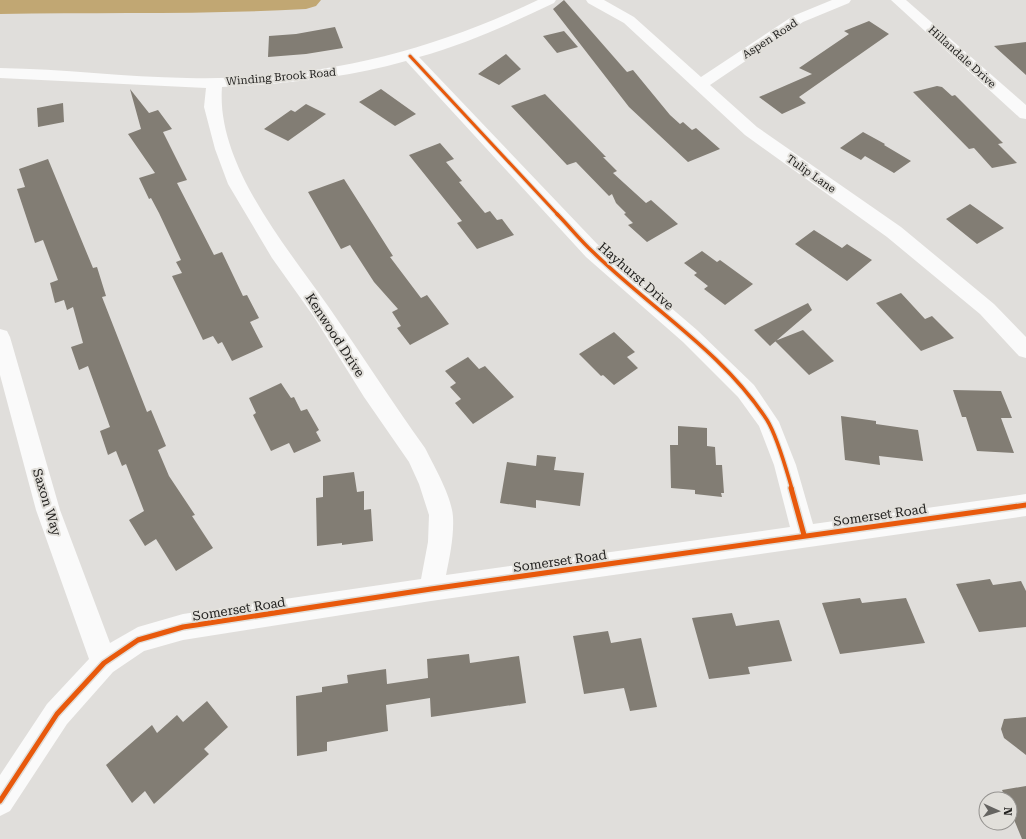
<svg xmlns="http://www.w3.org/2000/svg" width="1026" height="839" font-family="'Roboto Serif',serif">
  <rect width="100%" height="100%" fill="#e0dedb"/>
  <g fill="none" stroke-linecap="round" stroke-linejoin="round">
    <path fill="#c1a773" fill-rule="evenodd" d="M0 0H321L316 6 306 9C204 15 102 12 0 14Z"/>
  </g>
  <path fill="#827d74" d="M564 0 627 72 633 70 670 115 680 124 683 122 692 130 696 128 720 149 688 162 629 107 553 9Z
    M869 21 889 34 799 97 806 103 782 114 759 97 812 74 799 68 849 34 844 31Z
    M335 27 343 48 306 54 268 57 269 36 296 34Z
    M564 31 578 47 557 53 543 36Z
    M1026 42V75L994 46Z
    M506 54 521 69 499 85 478 74Z
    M937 86 942 87 952 96 955 95 1003 143 998 144 1017 163 992 168 974 148 969 149 913 92Z
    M130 89 149 113 158 110 172 129 163 132 187 180 177 183 214 255 222 252 243 296 247 295 259 318 250 322 263 347 232 361 222 342 218 344 213 336 203 340 172 276 182 273 176 262 181 260 159 213 151 198 149 199 139 178 155 173 128 134 141 129Z
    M381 89 416 114 395 126 359 102Z
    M545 94 606 157H603L617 171 613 173 646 203 651 200 678 224 647 242 628 225 633 223 624 214 626 213 616 203 612 194 609 196 576 162 567 165 511 106Z
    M63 103 64 122 38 127 37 108Z
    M306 104 326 114 288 141 264 129 291 110 295 112Z
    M863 132 885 144 884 145 911 161 894 173 865 156 861 160 840 148Z
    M440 143 454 159 446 162 462 181 459 182 485 213 490 211 497 220 502 219 514 235 477 249 457 223 462 221 409 155Z
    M48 159 93 268 97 267 106 296 102 297 147 412 151 410 166 446 158 450 169 476 195 515 192 516 213 548 176 571 156 539 145 546 129 520 144 511 126 464 122 466 116 451 108 455 100 431 110 427 88 366 79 370 71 347 83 343 73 307 67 310 64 300 55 303 50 283 58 280 43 240 35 243 17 189 25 187 19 169Z
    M344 179 393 256 390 257 421 298 427 295 449 324 410 345 397 328 401 326 392 312 398 309 374 282 350 245 341 249 308 192Z
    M970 204 1004 228 977 244 946 219Z
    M814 230 842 248 847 244 872 260 847 281 795 244Z
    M702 251 717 262 720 260 753 284 725 305 704 289 708 286 694 275 697 273 684 263Z
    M901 293 925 319 932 316 954 338 921 351 876 303Z
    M808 303 812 310 770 346 754 330Z
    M803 330 834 361 809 375 775 341Z
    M614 332 635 352 627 357 638 368 614 385 603 375 601 376 579 354Z
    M468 357 479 369 485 366 514 397 473 424 455 403 461 399 450 387 456 383 445 371Z
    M281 383 291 398 294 397 301 411 307 409 319 430 316 432 321 441 294 453 289 443 271 451 253 415 256 413 249 398Z
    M953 390 1001 391 1012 418H1001L1014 453 977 451 966 417H962Z
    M841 416 876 421V424L918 430 923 461 879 456 880 465 845 460Z
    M678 426 707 428V446L715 447 716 465H722L724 493H721L722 497 695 494V490L671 488 670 445H678Z
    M537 455 556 457 554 470 584 473 580 506 536 500V508L500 503 507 462 536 466Z
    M354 472 357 492 364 491V510L371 509 373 541 342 545V543L317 546 316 498 323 497V476Z
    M990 579 993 585 1021 581 1026 591V627L979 632 956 584Z
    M860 598 862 603 906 598 925 643 840 654 822 603Z
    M732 613 736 626 779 620 792 661 748 667 750 674 709 679 692 618Z
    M608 631 611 643 641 638 657 707 630 711 624 688 584 694 573 636Z
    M469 654 470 663 519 656 526 703 431 717 430 698 386 705 388 731 327 742V751L297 756 296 696 322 692V687L348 683 347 675 386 669 387 684 428 678 427 659Z
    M207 701 228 727 204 749 209 754 154 804 145 791 132 803 106 765 152 725 157 733 177 715 183 722Z
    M1026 717V755L1004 738 1001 729 1004 719Z
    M1026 786V839H1022L1010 810V799H1006L1002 790Z"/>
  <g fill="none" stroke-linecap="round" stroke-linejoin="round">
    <path fill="#fafafa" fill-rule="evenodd" d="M538 0H556L554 3C510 24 466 44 419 57L600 247 697 330 754 385 779 422 796 465 813 524 1026 494V516L431 601 183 640 144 651 113 672 67 724 10 811 0 816V775L47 704 89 659 36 510 0 375V329L7 331 10 337 60 510 110 643 138 627 183 614 421 579 428 542 429 515 419 484 409 462 364 397 314 317 272 258 228 184 215 149 204 107 206 88 0 78V68C63 69 125 77 187 78 312 81 425 54 538 0ZM406 61 586 257 683 342 738 397 759 426 774 465 790 527 446 575C450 556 454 536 453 517 452 497 434 466 425 448 391 401 361 353 328 306 286 246 216 164 222 87 284 84 346 78 406 61Z
      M586 0H604L634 17 701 77 793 16 832 0H851L849 3 803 22 710 85 757 127 901 227 994 304 1026 337V358L1019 356 980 314 887 237 745 135 624 23 588 3Z
      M891 0H906L1026 105V119L1020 118Z"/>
    <g stroke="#e1dfda" stroke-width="5">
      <path id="cycleway-far2" d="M410 56 558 215"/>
    </g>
    <g stroke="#e1dfda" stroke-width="6">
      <path id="cycleway-far1" d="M557 214C569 226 580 240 593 252 650 308 723 352 767 420 778 438 786 469 792 489"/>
    </g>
    <g stroke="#e1dfda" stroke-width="8">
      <path id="cycleway" d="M791 488 804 535
        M0 801 57 714 104 663 138 640 183 627 431 589 1026 505"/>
    </g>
    <use href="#cycleway-far2" stroke="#e8590c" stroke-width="3"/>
    <use href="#cycleway-far1" stroke="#e8590c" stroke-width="3.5"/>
    <use href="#cycleway" stroke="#e8590c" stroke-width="5"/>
  </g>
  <g text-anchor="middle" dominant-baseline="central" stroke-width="4" stroke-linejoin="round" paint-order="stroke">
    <g font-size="11" fill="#232220" stroke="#e1dfda">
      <text transform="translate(770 39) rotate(-33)">Aspen Road</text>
      <text transform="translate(962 57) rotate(42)">Hillandale Drive</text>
      <text transform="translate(281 77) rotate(-5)">Winding Brook Road</text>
      <text transform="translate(811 174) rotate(35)">Tulip Lane</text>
    </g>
    <g font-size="13" fill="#232220" stroke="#e1dfda">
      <text transform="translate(636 276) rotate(41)">Hayhurst Drive</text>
      <text transform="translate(335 335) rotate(57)">Kenwood Drive</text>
      <text transform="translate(47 502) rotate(73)">Saxon Way</text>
      <text transform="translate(880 515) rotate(-8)">Somerset Road</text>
      <text transform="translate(560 561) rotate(-8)">Somerset Road</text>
      <text transform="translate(239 609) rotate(-9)">Somerset Road</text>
    </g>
  </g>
  <g transform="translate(998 811) rotate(93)"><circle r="19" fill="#e1dfda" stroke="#959390"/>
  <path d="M0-3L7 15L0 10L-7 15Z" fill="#656461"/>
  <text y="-6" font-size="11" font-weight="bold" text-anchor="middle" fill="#232220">N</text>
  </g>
</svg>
